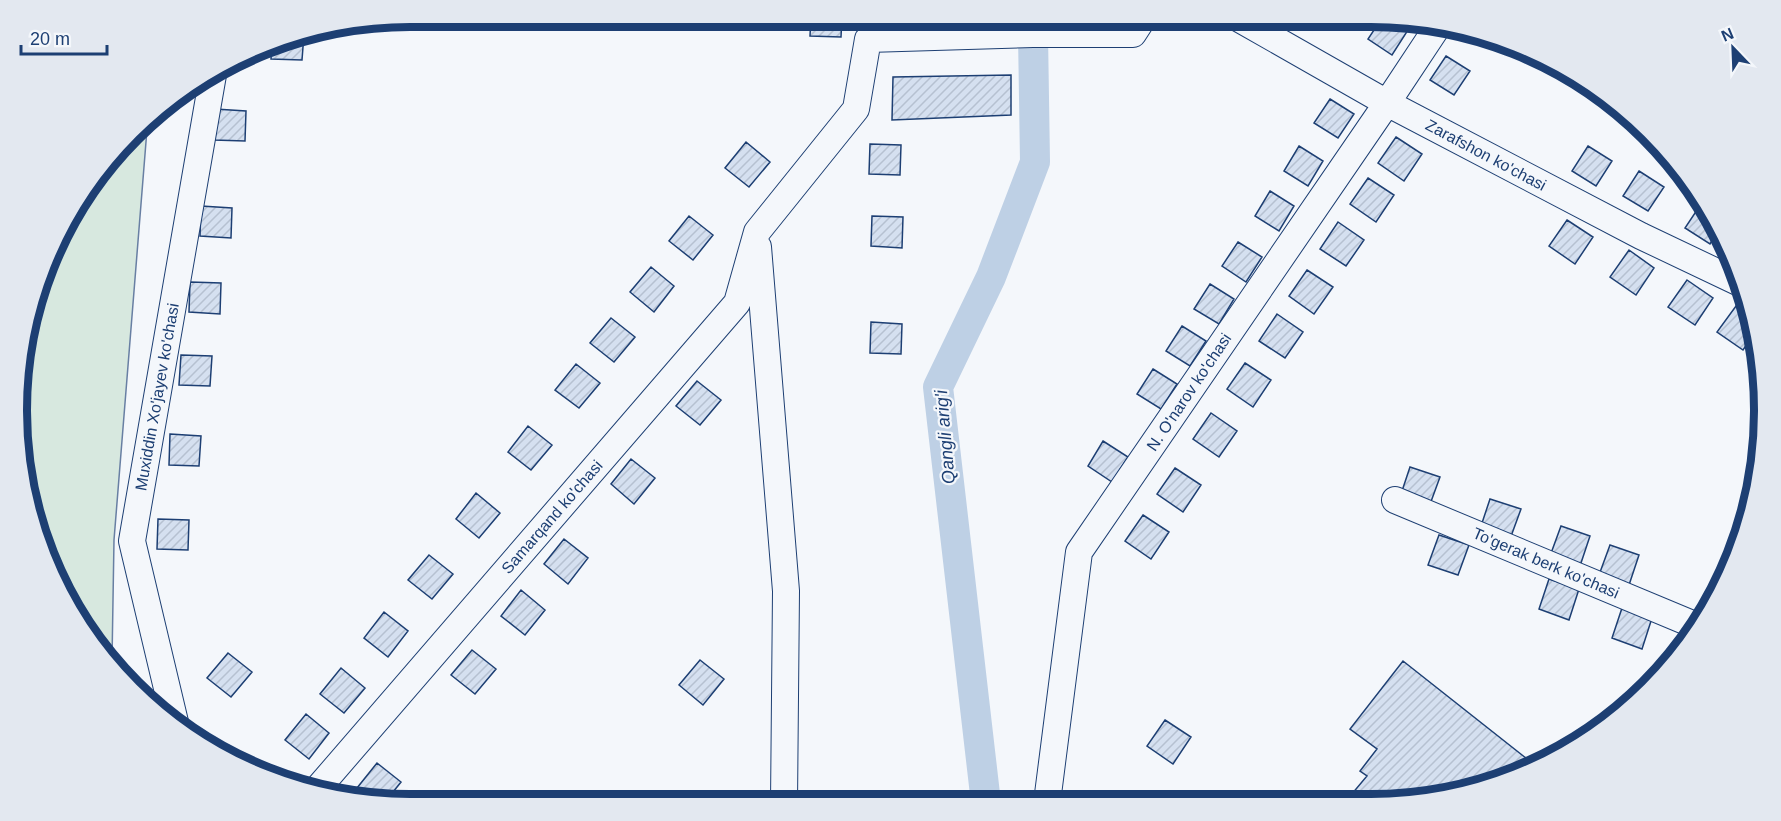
<svg xmlns="http://www.w3.org/2000/svg" width="1781" height="821" font-family="Arial,sans-serif">
  <defs>
    <pattern id="building-hatch" width="6" height="6" patternUnits="userSpaceOnUse" patternTransform="scale(1.5)"><rect width="6" height="6" fill="#d5e0f0"/><path d="M-1 1l2-2M0 6l6-6M5 7l2-2" fill="none" stroke="#b6c1d1"/></pattern>
  </defs>
  <rect width="100%" height="100%" fill="#f4f7fb"/>
  <path fill="#d7e8df" stroke="#687fa3" stroke-width="1.5" d="M148 117 114 540 112 660 69 607 24 487 17 410 24 334 69 214Z"/>
  <g fill="none" stroke-linecap="round" stroke-linejoin="round">
    <path stroke="#bed0e5" stroke-width="30" d="M986 803 938 387 991 277 1035 162 1033 34 1036 17"/>
  </g>
  <path fill="url(#building-hatch)" stroke="#1d3f73" stroke-width="1.5" d="M811 17H842L841 37 810 36Z
    M1382 18H1390L1408 30 1392 55 1368 39Z
    M304 34 302 60 271 59 272 43 284 38Z
    M1446 56 1470 71 1454 95 1430 80Z
    M1011 75V115L892 120 893 77Z
    M1330 99 1354 114 1338 138 1314 123Z
    M215 109 246 111 245 141 214 140Z
    M1396 137 1422 154 1404 181 1378 163Z
    M746 142 770 162 749 187 725 168Z
    M870 144 901 145 900 175 869 174Z
    M1299 146 1323 161 1308 186 1284 171Z
    M1588 146 1612 161 1596 186 1572 171Z
    M1639 171 1664 187 1648 211 1623 196Z
    M1368 178 1394 195 1376 222 1350 204Z
    M1270 191 1294 206 1279 231 1255 216Z
    M1701 204 1706 206 1719 230 1710 244 1685 228Z
    M201 206 232 208 231 238 200 236Z
    M689 216 713 235 693 260 669 241Z
    M872 216 903 217 902 248 871 246Z
    M1567 220 1593 237 1575 264 1549 246Z
    M1338 222 1364 240 1346 266 1320 249Z
    M1238 242 1262 257 1246 282 1222 266Z
    M1629 250 1654 268 1636 295 1610 277Z
    M651 267 674 286 654 312 630 292Z
    M1307 270 1333 287 1314 314 1289 296Z
    M1687 280 1713 298 1695 325 1668 307Z
    M190 282 221 283 220 314 189 312Z
    M1210 284 1234 299 1219 324 1194 309Z
    M1736 306 1752 317 1756 331 1743 350 1717 332Z
    M1277 314 1303 332 1285 358 1259 341Z
    M611 318 635 337 614 362 590 343Z
    M871 322 902 324 901 354 870 353Z
    M1182 326 1206 341 1190 366 1166 351Z
    M181 355 212 356 210 386 179 385Z
    M1245 363 1271 380 1253 407 1227 389Z
    M576 364 600 383 579 408 555 390Z
    M1153 369 1177 384 1161 409 1137 394Z
    M697 381 721 400 700 425 676 406Z
    M1211 413 1237 431 1219 457 1193 439Z
    M528 426 552 445 531 470 508 452Z
    M170 434 201 436 199 466 169 465Z
    M1103 441 1128 457 1112 482 1088 466Z
    M631 459 655 478 634 504 611 484Z
    M1410 467 1440 477 1429 507 1400 497Z
    M1175 468 1201 485 1183 512 1157 494Z
    M476 493 500 513 479 538 456 519Z
    M1490 499 1521 509 1510 539 1480 529Z
    M1143 515 1169 532 1151 559 1125 541Z
    M158 519 189 520 188 550 157 549Z
    M1561 526 1590 536 1580 566 1550 556Z
    M1439 535 1469 545 1458 575 1428 565Z
    M564 539 588 558 568 584 544 564Z
    M1610 545 1639 555 1629 585 1599 575Z
    M429 555 453 574 432 599 408 580Z
    M1549 579 1579 589 1569 620 1539 609Z
    M521 590 545 610 525 635 501 616Z
    M1622 608 1652 618 1642 649 1612 638Z
    M384 612 408 631 388 657 364 638Z
    M472 650 496 669 475 694 451 675Z
    M228 653 252 672 231 697 207 678Z
    M700 660 724 679 703 705 679 685Z
    M1403 661 1536 766 1522 774 1422 801H1346L1367 776 1360 771 1377 749 1350 729Z
    M341 668 365 688 344 713 320 694Z
    M306 714 329 733 309 759 285 740Z
    M1165 720 1191 737 1173 764 1147 746Z
    M377 763 401 782 385 802 372 801 357 788Z"/>
  <g fill="none" stroke-linecap="round" stroke-linejoin="round">
    <g stroke="#1d3f73" stroke-width="28">
      <path id="minor" d="M1236 17 1387 103 1641 236 1742 284
        M758 247 786 591 784 803
        M1395 500 1697 626
        M175 722 132 541 214 69
        M319 787 737 303 757 232 856 109 868 39 1033 34H1133L1144 17
        M1047 802 1079 552 1387 103 1440 23"/>
    </g>
    <use href="#minor" stroke="#f4f7fb" stroke-width="26"/>
  </g>
  <g text-anchor="middle" dominant-baseline="central" stroke-width="4.5" stroke-linejoin="round" paint-order="stroke">
    <g font-size="16" fill="#1d3f73" stroke="#f4f7fb">
      <text transform="translate(1486 155) rotate(28)">Zarafshon ko'chasi</text>
      <text transform="translate(1189 392) rotate(-56)">N. O'narov ko'chasi</text>
      <text transform="translate(157 397) rotate(-80)">Muxiddin Xo'jayev ko'chasi</text>
      <text transform="translate(552 517) rotate(-49)">Samarqand ko'chasi</text>
      <text transform="translate(1546 563) rotate(23)">To'gerak berk ko'chasi</text>
    </g>
    <g font-size="18" font-style="italic" fill="#1d3f73" stroke="#f4f7fb">
      <text transform="translate(945 437) rotate(-95)">Qangli arig'i</text>
    </g>
  </g>
  <path d="M0 0H1781V821H0ZM410 27H1371A383 383 0 0 1 1754 410V411A383 383 0 0 1 1371 794H410A383 383 0 0 1 27 411V410A383 383 0 0 1 410 27Z" fill="#e3e8f0" fill-rule="evenodd"/>
  <path fill="none" stroke="#1d3f73" stroke-width="8" d="M410 27H1371A383 383 0 0 1 1754 410V411A383 383 0 0 1 1371 794H410A383 383 0 0 1 27 411V410A383 383 0 0 1 410 27Z"/>
  <g transform="translate(1733 48) rotate(337)" stroke="#f4f7fb" stroke-width="4.5" paint-order="stroke">
  <path d="M0-4.5L10 22L0 15L-10 22Z" fill="#1d3f73"/>
  <text y="-9" font-size="16" font-weight="bold" text-anchor="middle" fill="#1d3f73">N</text>
  </g>
  <path d="M21 45v9h86v-9" fill="none" stroke="#1d3f73" stroke-width="3"/>
  <text x="30" y="45" font-size="18" fill="#1d3f73" stroke="#f4f7fb" stroke-width="4.5" paint-order="stroke">20 m</text>
</svg>
